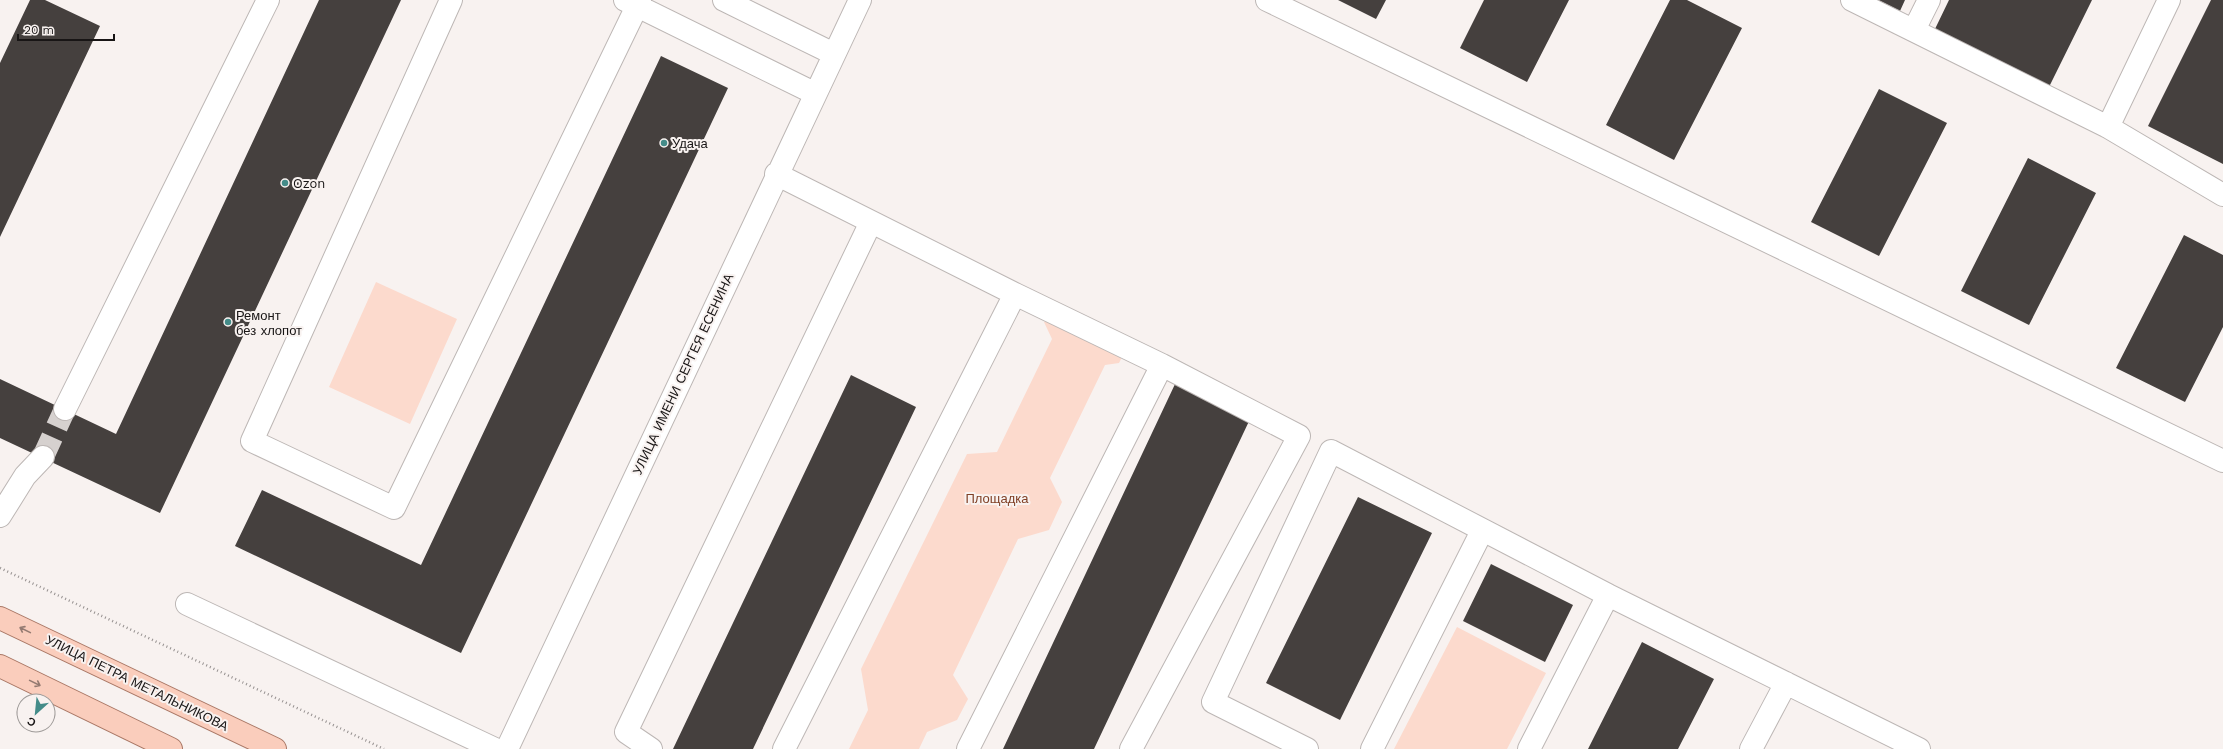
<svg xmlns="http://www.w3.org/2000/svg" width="2223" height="749" font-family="'Work Sans',sans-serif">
  <rect width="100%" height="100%" fill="#f8f2f0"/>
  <path fill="#fcdacd" d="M376 282 457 319 410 424 329 387Z
    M1053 316 1124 353 1119 363 1105 365 1050 478 1062 502 1049 530 1018 539 953 675 968 699 957 720 927 732 919 749H849L868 710 861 669 967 454 997 452 1052 339 1044 322Z
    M1457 627 1546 673 1507 749H1394Z"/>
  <path fill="#45403e" d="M30 0H45L100 26 0 237V63Z
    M319 0H401L160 513 0 438V379L116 434Z
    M1338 0H1386L1376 19Z
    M1484 0H1569L1527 82 1460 48Z
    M1670 0H1687L1742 28 1674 160 1606 125Z
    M1878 0H1905L1900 11Z
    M1949 0H2092L2049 87 1935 29Z
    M2211 0H2223V164L2148 126Z
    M661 56 728 88 461 653 235 546 262 490 421 565Z
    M1879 89 1947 123 1879 256 1811 222Z
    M2028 158 2096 193 2029 325 1961 291Z
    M2184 235 2223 255V327L2185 402 2116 368Z
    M851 375 916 407 753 749H673Z
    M1176 382 1251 417 1094 749H1003Z
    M1358 497 1432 533 1340 720 1266 683Z
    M1491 564 1573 605 1545 662 1463 621Z
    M1642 642 1714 679 1678 749H1588Z"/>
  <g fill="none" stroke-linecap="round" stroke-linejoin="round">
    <path stroke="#d6d1cf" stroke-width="22" stroke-dasharray="22 11" stroke-linecap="butt" d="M43 457 65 409"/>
    <g stroke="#bdb7b5" stroke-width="24">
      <path id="minor" d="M451 0 252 441 394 508 640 0
        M625 0 814 93
        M724 0 834 54
        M1267 0 2223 461
        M1852 0 2108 127 2223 195
        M1914 30 1929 0
        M2108 127 2169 0
        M776 174 1015 294 784 749
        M1015 294 1162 365 1299 436 1131 749
        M65 409 268 0
        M0 516 25 476 43 457
        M1608 595 1919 749
        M187 604 495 749
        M507 749 860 0
        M651 749 626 732 871 222
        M968 749 1162 365
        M1307 749 1213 702 1331 451 1608 595 1529 749
        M1372 749 1482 531
        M1751 749 1786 683"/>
    </g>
    <g stroke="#a97765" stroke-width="24">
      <path id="major" d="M0 618 275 749
        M0 666 171 749"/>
    </g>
    <path stroke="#969190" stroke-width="2.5" stroke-dasharray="1 3" stroke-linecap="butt" d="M0 568 384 749"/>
    <use href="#minor" stroke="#fff" stroke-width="22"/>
    <use href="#major" stroke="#facdbc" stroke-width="22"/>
  </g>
  <defs><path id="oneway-shaft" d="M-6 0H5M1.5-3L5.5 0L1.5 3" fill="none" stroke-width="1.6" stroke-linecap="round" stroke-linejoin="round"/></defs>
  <g stroke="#947a71">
    <use href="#oneway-shaft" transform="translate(25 630) rotate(-154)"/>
    <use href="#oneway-shaft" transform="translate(35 683) rotate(26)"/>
  </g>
  <g fill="#448c89" stroke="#f8f2f0" stroke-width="1.5">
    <circle cx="664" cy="143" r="4"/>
    <circle cx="285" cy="183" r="4"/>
    <circle cx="228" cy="322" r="4"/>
  </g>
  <g text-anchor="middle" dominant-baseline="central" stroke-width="4" stroke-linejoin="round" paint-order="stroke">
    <g font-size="13" fill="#181515" stroke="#f8f2f0" text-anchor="start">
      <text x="672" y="143">Удача</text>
      <text x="293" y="183">Ozon</text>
      <text x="236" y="315">Ремонт<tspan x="236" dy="15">без хлопот</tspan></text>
    </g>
    <g font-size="13" fill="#181515" stroke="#f8f2f0">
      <text transform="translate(683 374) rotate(-65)">УЛИЦА ИМЕНИ СЕРГЕЯ ЕСЕНИНА</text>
      <text transform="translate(137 683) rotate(26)">УЛИЦА ПЕТРА МЕТАЛЬНИКОВА</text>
    </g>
    <g font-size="13" fill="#804026" stroke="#f8f2f0">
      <text x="997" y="498">Площадка</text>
    </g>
  </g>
  <g transform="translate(36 713) rotate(207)"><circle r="19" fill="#f8f2f0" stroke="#9e9a98"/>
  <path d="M0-3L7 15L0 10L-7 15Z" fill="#448c89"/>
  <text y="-6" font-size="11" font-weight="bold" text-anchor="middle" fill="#181515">С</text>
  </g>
  <path d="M18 34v6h96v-6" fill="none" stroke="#181515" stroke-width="2"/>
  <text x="24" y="34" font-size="12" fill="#181515" stroke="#f8f2f0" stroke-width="3" paint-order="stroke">20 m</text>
</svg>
